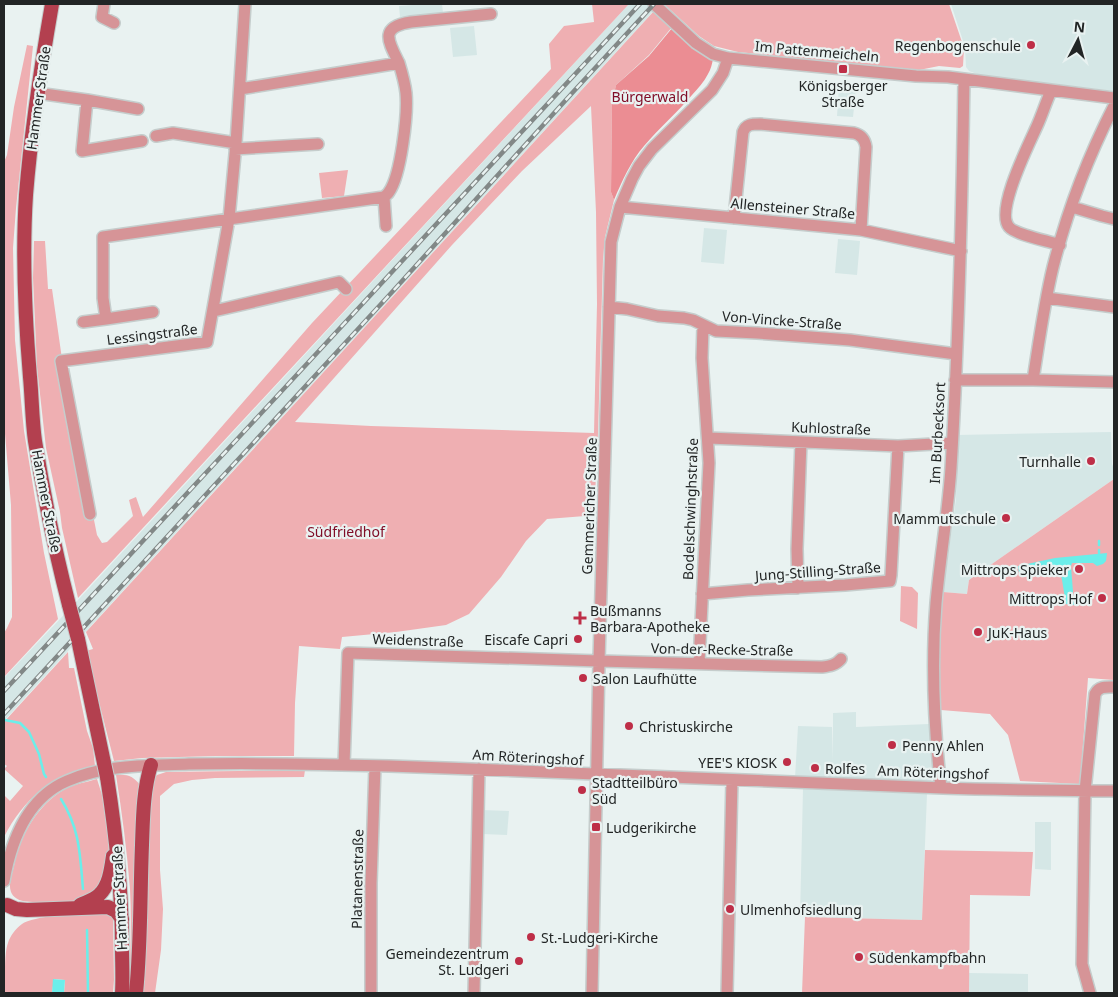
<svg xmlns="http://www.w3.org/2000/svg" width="1118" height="997" font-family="'Noto Sans',sans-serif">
  <rect width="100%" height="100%" fill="#e9f2f1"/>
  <path fill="#d5e7e6" d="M426 4H442L443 13 400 17 399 6Z
    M629 4H660L4 721V678L78 600Z
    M951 4H1114V91L986 76 977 74 969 71 966 67 965 47Z
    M474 26 477 55 453 57 450 28Z
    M839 87 856 89 853 117 837 116Z
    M704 228 727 230 724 264 701 262Z
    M838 239 860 241 857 275 835 273Z
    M1111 432 1112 464 1114 469V479L969 580 967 594 943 592 956 499 957 435Z
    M856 712V727L929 724 933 777 929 784 795 778 798 726 832 727 833 761V713Z
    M803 789 927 794 922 920 800 917Z
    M482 810 509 811 507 835 482 834Z
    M1035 822H1051V870L1035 869Z
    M969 973 1028 974V993H969Z"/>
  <path fill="#efafb2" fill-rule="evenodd" d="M592 4H629L78 598 62 528 60 512 46 448 37 367 33 278 34 241H45L48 289H52L62 359 97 535 102 543 107 542 133 516 129 500 136 497 143 517 312 323 551 69 549 44 564 26 594 22Z
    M664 4H949L964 48 963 66 960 68 939 66 919 70 738 52 714 46 699 36Z
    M654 11 672 27 649 55 616 85 612 103 611 192 614 200 605 237 603 259 598 433 594 517 585 516 547 519 526 541 501 577 469 614 446 625 396 632 342 637 340 649 299 646 295 703 294 756H216L142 758 114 761 86 651 93 649 86 632ZM591 106 596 212 597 304 594 433 371 426 295 422 452 245 522 171Z
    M27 45 33 46 16 208 13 248 15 340 24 431 44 553 58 619 4 677V633L7 628 12 617V595L11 505 4 422V162L7 155 14 107Z
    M348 170 344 196 322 198 319 173Z
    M1114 479V680L1088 678 1080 784 1020 781 1008 735 990 714 941 710 938 666 943 592 967 594 969 580Z
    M901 586 912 587 918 593 917 629 900 621Z
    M68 652 69 668H74L87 731 93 748 95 766C53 773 23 800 4 837V795L10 801 23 786 4 769 7 766 4 764V722Z
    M305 770 304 777 215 778 192 780 174 784 160 796V870L163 909 161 950 155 993H142L148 802 152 780 157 775 166 772Z
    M116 775C128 774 133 776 140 785L133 993H129C130 959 132 924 130 889 127 851 122 813 116 775Z
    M97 779 102 795 108 836 109 852 99 888C93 891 86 897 80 900 71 903 32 903 23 901 18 900 13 897 11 892 8 884 12 874 14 866 20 836 37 805 65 789 74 784 87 782 97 779Z
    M925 850 1033 852 1030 896 970 895 969 993H802L805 917 922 920Z
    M94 912 110 914 113 918 114 980 113 993H64L65 980 54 979 52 993H5C5 982 4 952 8 943 10 936 16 928 22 924 33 916 79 913 94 912Z"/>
  <path fill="#eb8d93" d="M673 27 699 52 713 59C712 64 711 69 708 74 704 82 698 88 692 95 677 113 659 128 644 146 631 161 622 181 614 200L611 192 612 103 616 85 649 56Z"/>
  <path fill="#6beeea" d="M1107 553 1106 561 1103 564 1097 566 1093 563H1072L1071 566 1074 605 1066 604 1060 568 1019 574 1018 566 1055 558Z
    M53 979 65 980 64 993H52Z"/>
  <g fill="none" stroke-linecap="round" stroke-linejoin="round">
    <path stroke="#6beeea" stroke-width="2.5" d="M1099 541V545
      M1099 550V553
      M5 720 20 723 29 732 39 754 44 774 46 777
      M61 799C80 829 80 855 83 889
      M87 930 88 993"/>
    <g stroke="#c5cdcc" stroke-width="14">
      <path id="minor" d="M104 4 102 17 114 23
        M654 4 696 43 713 54 728 58 916 76 948 77 1114 98
        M399 63C388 41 379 27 411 22L491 14
        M1051 91C1046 102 1042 115 1037 126 1029 144 995 211 1009 227 1016 235 1049 241 1060 245
        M37 93 87 100 82 151 142 141
        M87 100 138 109
        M156 136 173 133 236 143
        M235 149 318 144
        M384 197 386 226
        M620 207 861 230 961 251
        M1072 207 1102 216 1114 219
        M734 218 743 132C746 124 752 124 760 124L854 133C862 135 865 140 866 147L861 230
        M1047 298 1114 307
        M609 307 627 309 658 316 684 318 693 320 716 331 757 333 850 340 956 354
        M214 311 339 282 346 289
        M153 312 106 319 103 298V237L384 197C386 195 388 194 389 192 401 175 408 114 406 93 405 83 402 73 399 63L240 89
        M83 322 106 319
        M955 380H1033L1114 382
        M1033 380C1039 342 1044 304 1053 267 1067 212 1088 157 1114 106
        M708 438 898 446 952 443
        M90 514 61 361 207 342 229 219 236 143 245 4
        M798 588 797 549 801 442
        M702 594 748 590 845 585 890 581 891 575 898 446
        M699 663 709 463 702 358 703 326
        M344 765 348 653 599 661 822 667C830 666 836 665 841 659
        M941 788C934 727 931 665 936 603 940 558 948 513 951 468 959 338 962 209 964 79
        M4 881C11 841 27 798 67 781 106 764 147 766 189 764 256 763 322 764 389 766 574 772 759 782 943 788 1000 790 1057 790 1114 791
        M371 993V883L375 766
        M474 993 479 769
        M592 993 599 661 611 242 620 207 632 179 639 166 652 149 712 90 723 73 728 58
        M727 993 732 780
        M1090 993 1082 964 1085 791 1095 694C1099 686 1106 687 1114 687"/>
    </g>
    <g stroke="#c5cdcc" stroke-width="16">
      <path id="major" d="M52 4C41 67 31 131 26 195 22 256 25 317 30 377 32 398 32 420 35 441 44 496 55 551 69 605
        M78 639 104 763
        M107 777C116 834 122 889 122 947 122 962 123 978 122 993
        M7 905 16 909 27 910 108 907 116 911 122 919
        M80 905C86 902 94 900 99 895 109 886 111 870 113 856
        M136 993C141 944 140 894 142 845 143 818 143 791 151 765"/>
    </g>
    <use href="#minor" stroke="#d69497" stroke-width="11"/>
    <use href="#major" stroke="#b3404f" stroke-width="14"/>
    <g stroke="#828887" stroke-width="4.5">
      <path id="rail" d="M4 691 640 4
        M4 714 393 291 574 91 654 4"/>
    </g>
    <use href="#rail" stroke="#e9f2f1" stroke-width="2.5" stroke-dasharray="8" stroke-linecap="butt"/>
    <g stroke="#c5cdcc" stroke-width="16" stroke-linecap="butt">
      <path id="major-bridge" d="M69 605 78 639
        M104 763 107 777"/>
    </g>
    <use href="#major-bridge" stroke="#b3404f" stroke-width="14"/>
  </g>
  <g fill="#be2e47" stroke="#e9f2f1" stroke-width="2">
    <circle cx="1031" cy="45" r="5"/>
    <rect x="838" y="64" width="10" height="10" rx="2.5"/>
    <circle cx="1091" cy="461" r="5"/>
    <circle cx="1006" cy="518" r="5"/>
    <circle cx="1079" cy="569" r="5"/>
    <circle cx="1102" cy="598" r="5"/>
    <path d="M577.5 610.5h5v5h5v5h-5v5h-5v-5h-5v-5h5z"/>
    <circle cx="978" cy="632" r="5"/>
    <circle cx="578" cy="639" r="5"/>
    <circle cx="583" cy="678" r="5"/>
    <circle cx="629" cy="726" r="5"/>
    <circle cx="892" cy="745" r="5"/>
    <circle cx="787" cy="762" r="5"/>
    <circle cx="815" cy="768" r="5"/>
    <circle cx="582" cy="790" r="5"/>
    <rect x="591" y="822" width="10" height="10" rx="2.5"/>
    <circle cx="730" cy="909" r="5"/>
    <circle cx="531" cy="937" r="5"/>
    <circle cx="859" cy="957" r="5"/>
    <circle cx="519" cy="961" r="5"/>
  </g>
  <g text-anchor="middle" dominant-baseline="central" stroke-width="4.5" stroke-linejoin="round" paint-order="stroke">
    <g font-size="14" fill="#222525" stroke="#e9f2f1" text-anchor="start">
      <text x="1021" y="45" text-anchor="end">Regenbogenschule</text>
      <text x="843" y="85" text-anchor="middle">Königsberger<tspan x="843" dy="16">Straße</tspan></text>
      <text x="1081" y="461" text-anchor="end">Turnhalle</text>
      <text x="996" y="518" text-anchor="end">Mammutschule</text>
      <text x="1069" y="569" text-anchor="end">Mittrops Spieker</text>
      <text x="1092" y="598" text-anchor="end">Mittrops Hof</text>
      <text x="590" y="610">Bußmanns<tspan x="590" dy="16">Barbara-Apotheke</tspan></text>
      <text x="988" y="632">JuK-Haus</text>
      <text x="568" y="639" text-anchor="end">Eiscafe Capri</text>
      <text x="593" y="678">Salon Laufhütte</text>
      <text x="639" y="726">Christuskirche</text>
      <text x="902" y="745">Penny Ahlen</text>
      <text x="777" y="762" text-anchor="end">YEE'S KIOSK</text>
      <text x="825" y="768">Rolfes</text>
      <text x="592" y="782">Stadtteilbüro<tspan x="592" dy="16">Süd</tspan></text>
      <text x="606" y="827">Ludgerikirche</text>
      <text x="740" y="909">Ulmenhofsiedlung</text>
      <text x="541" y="937">St.-Ludgeri-Kirche</text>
      <text x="509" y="953" text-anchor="end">Gemeindezentrum<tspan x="509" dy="16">St. Ludgeri</tspan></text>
      <text x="869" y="957">Südenkampfbahn</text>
    </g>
    <g font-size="14" fill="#222525" stroke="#e9f2f1">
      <text transform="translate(817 51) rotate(5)">Im Pattenmeicheln</text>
      <text transform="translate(38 98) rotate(-82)">Hammer Straße</text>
      <text transform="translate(793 208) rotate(5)">Allensteiner Straße</text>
      <text transform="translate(782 320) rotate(4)">Von-Vincke-Straße</text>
      <text transform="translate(152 334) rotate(-7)">Lessingstraße</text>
      <text transform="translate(831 428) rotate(2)">Kuhlostraße</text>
      <text transform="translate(937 433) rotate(-87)">Im Burbecksort</text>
      <text transform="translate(47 501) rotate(79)">Hammer Straße</text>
      <text transform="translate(589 506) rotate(-88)">Gemmericher Straße</text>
      <text transform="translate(690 509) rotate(-88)">Bodelschwinghstraße</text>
      <text transform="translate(818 571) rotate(-4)">Jung-Stilling-Straße</text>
      <text transform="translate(418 640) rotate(2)">Weidenstraße</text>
      <text transform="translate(722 649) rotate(1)">Von-der-Recke-Straße</text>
      <text transform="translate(528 757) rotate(3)">Am Röteringshof</text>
      <text transform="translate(933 772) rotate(2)">Am Röteringshof</text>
      <text transform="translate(357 879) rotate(-89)">Platanenstraße</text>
      <text transform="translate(119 898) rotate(-93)">Hammer Straße</text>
    </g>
    <g font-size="14" fill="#800e28" stroke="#e9f2f1">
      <text x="650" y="96">Bürgerwald</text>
      <text x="346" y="531">Südfriedhof</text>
    </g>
  </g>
  <rect width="1118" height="997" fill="none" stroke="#222525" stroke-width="10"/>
  <g transform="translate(1078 40) rotate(6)" stroke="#e9f2f1" stroke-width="4" paint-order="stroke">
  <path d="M0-4L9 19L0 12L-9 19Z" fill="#222525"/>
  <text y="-8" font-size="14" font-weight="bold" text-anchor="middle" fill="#222525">N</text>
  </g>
</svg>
